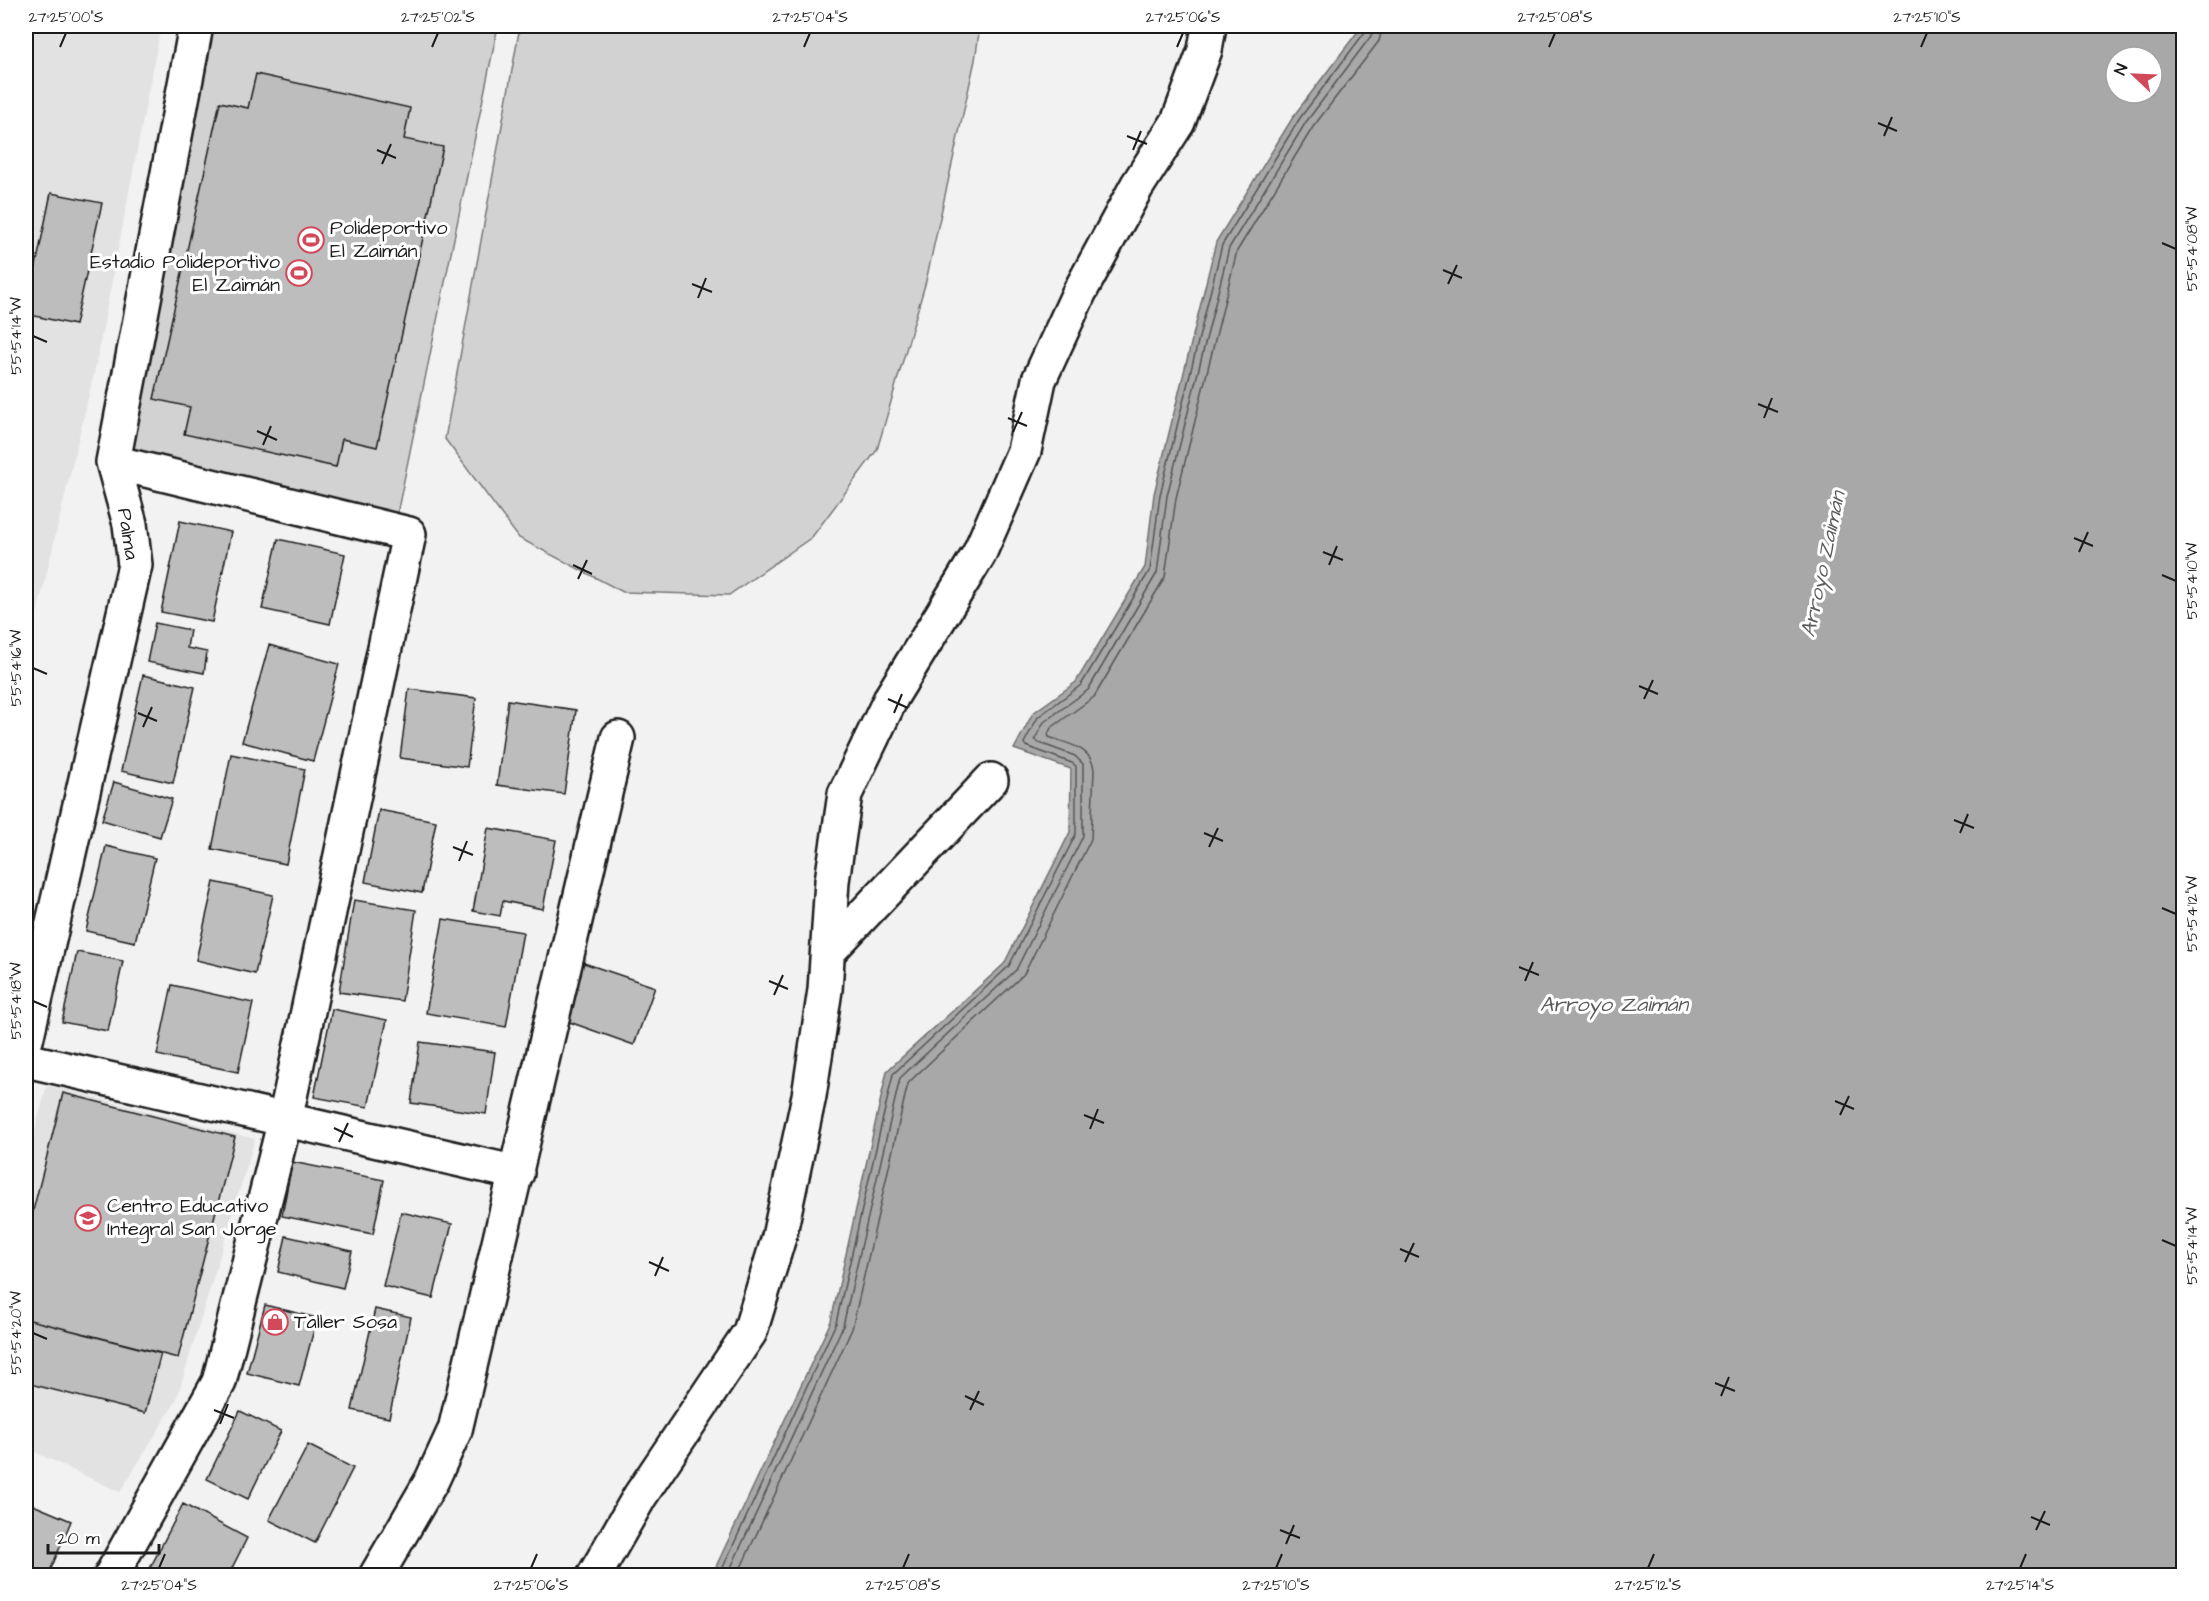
<svg xmlns="http://www.w3.org/2000/svg" width="2209" height="1601" font-family="'Architects Daughter',sans-serif">
  <rect width="100%" height="100%" fill="#f2f2f2"/>
  <filter id="ink" filterUnits="userSpaceOnUse"><feTurbulence type="fractalNoise" baseFrequency=".0167" numOctaves="2"/><feDisplacementMap in="SourceGraphic" scale="12" xChannelSelector="R" yChannelSelector="G"/><feConvolveMatrix kernelMatrix="1 2 1 2 8 2 1 2 1" color-interpolation-filters="sRGB"/></filter>
  <g filter="url(#ink)">
    <path fill="#e2e2e2" d="M26 26H161L95 369 26 660Z
      M47 1085 255 1139 176 1401 120 1492 26 1448V1163Z"/>
    <path fill="#d2d2d2" stroke="#777" stroke-width="1.5" d="M212 26H498L396 519 126 455Z
      M520 26H980L975 60 926 281 877 450 812 537 729 595 623 592 519 538 445 439Z"/>
    <path fill="#a8a8a8" stroke="#707070" stroke-width="1.5" fill-rule="evenodd" d="M1362 26H2183V1575H712L831 1321 887 1071 1004 964 1070 832 1071 769 1014 749 1033 713 1076 682 1145 567 1154 494 1216 242 1295 114ZM2116 57H2152V93H2116Z"/>
    <g fill="none" stroke-linecap="round" stroke-linejoin="round">
      <path stroke="#545454" stroke-width="1.5" d="M719 1576 836 1323 893 1074 1009 966 1076 834V766L1072 763 1026 746 1024 743 1038 717 1081 685 1150 570 1160 495 1222 245 1300 118 1365 32 1366 26
        M727 1576 843 1326 900 1078 1016 970 1083 836V764L1075 756 1037 742 1035 739 1044 722 1088 690 1157 573 1167 496 1229 248 1306 122 1371 36 1374 26
        M737 1576 852 1329 908 1083 1024 974 1091 839 1094 770C1092 747 1068 744 1049 737L1048 734 1051 728 1094 697 1165 577 1176 498 1237 251 1313 127 1379 41 1383 26"/>
    </g>
    <path fill="#bdbdbd" stroke="#1c1c1c" stroke-width="1.5" d="M256 74 410 108 404 139 443 147 377 447 342 439 336 467 184 434 190 407 154 399 220 102 248 108Z
      M51 193 102 203 75 325 26 314Z
      M180 521 231 532 212 622 161 612Z
      M278 539 345 554 330 624 262 609Z
      M155 623 190 630 187 648 207 652 204 673 147 662Z
      M269 645 339 664 313 761 242 742Z
      M143 675 195 687 173 783 121 771Z
      M409 689 476 698 467 767 400 758Z
      M508 700 576 710 564 794 497 785Z
      M231 754 305 769 286 864 212 849Z
      M114 782 172 799 160 837 102 820Z
      M379 810 436 821 422 893 365 882Z
      M488 828 556 840 543 909 503 901 500 916 473 911Z
      M106 846 155 858 135 942 86 931Z
      M214 882 273 895 255 974 196 960Z
      M354 900 416 910 402 1001 339 992Z
      M443 919 523 932 506 1027 426 1013Z
      M77 952 123 961 108 1031 62 1022Z
      M581 962 655 987 634 1045 561 1019Z
      M172 985 253 1003 238 1072 157 1055Z
      M332 1009 387 1020 368 1107 314 1097Z
      M420 1042 495 1052 486 1114 411 1103Z
      M63 1093 235 1137 178 1358 26 1319V1238Z
      M292 1162 384 1180 373 1234 282 1216Z
      M401 1212 452 1224 433 1298 383 1286Z
      M286 1236 352 1251 343 1288 278 1272Z
      M265 1305 317 1318 299 1386 247 1373Z
      M375 1309 411 1317 389 1418 352 1410Z
      M26 1319 161 1353 145 1413 26 1383Z
      M240 1411 281 1431 248 1499 207 1479Z
      M308 1445 353 1468 315 1543 269 1520Z
      M26 1502 71 1521 48 1576H26Z
      M183 1504 247 1538 228 1576H146Z"/>
    <g fill="none" stroke-linecap="round" stroke-linejoin="round">
      <g stroke="#1c1c1c" stroke-width="38">
        <path id="street" d="M828 952 991 780
          M26 1040 135 565 130 524 113 462 196 26
          M26 1060 517 1173
          M111 1576 219 1382 285 1120 409 534 113 462
          M376 1576 432 1480 455 1430 618 738
          M594 1576 640 1496 750 1332 779 1237 809 1096 825 990 832 881 845 794 892 696 979 554 1024 451 1039 380 1079 293 1137 186 1178 122 1205 50 1209 26"/>
      </g>
      <use href="#street" stroke="#fff" stroke-width="33"/>
    </g>
  </g>
  <path fill="none" stroke="#1c1c1c" stroke-width="2" d="M60 47 66 33M432 47 438 33M804 47 810 33M1177 47 1183 33M1549 47 1555 33M1921 47 1927 33M1878 123 1897 131M1127 136 1147 144M1884 136 1892 117M377 150 396 158M1133 150 1141 131M382 164 391 144M2162 243 2176 249M1443 270 1462 278M692 284 712 292M1448 284 1457 265M698 298 706 278M33 336 47 342M1758 404 1778 412M1008 418 1027 426M1764 418 1772 398M257 431 277 440M1013 432 1022 412M263 445 271 426M2074 538 2093 546M1323 552 1343 560M2079 552 2088 532M573 565 592 574M1329 565 1337 546M2162 575 2176 581M578 579 587 560M33 668 47 674M1639 686 1658 694M888 699 908 708M1644 699 1653 680M138 713 157 721M894 713 902 694M143 727 152 707M1954 820 1974 828M1204 833 1223 841M1960 833 1968 814M453 847 473 855M1209 847 1218 828M459 861 467 841M2162 908 2176 914M1519 967 1539 975M769 981 788 989M1525 981 1533 962M774 995 783 975M33 1001 47 1007M1835 1101 1854 1109M1084 1115 1104 1123M1840 1115 1849 1096M334 1128 353 1137M1090 1129 1098 1109M339 1142 348 1123M2162 1240 2176 1246M1400 1249 1419 1257M649 1262 669 1271M1405 1262 1414 1243M655 1276 663 1257M33 1333 47 1339M1715 1383 1735 1391M965 1396 984 1405M1721 1396 1729 1377M214 1410 234 1418M970 1410 979 1391M220 1424 228 1404M2031 1517 2050 1525M1280 1530 1300 1538M2036 1530 2045 1511M1286 1544 1294 1525M159 1568 165 1554M531 1568 537 1554M903 1568 909 1554M1276 1568 1282 1554M1648 1568 1654 1554M2020 1568 2026 1554"/>
  <defs>
    <g id="stadium-ring" transform="scale(1.35)"><circle r="9.5" fill="#fff" stroke="#d1495b" stroke-width="1.5"/><path d="M0-5a6.5 5 0 1 0 0 10a6.5 5 0 1 0 0-10ZM-3.5-1.8h7v3.6h-7Z" fill="#d1495b"/></g>
    <g id="school-ring" transform="scale(1.35)"><circle r="9.5" fill="#fff" stroke="#d1495b" stroke-width="1.5"/><path d="M0-5L7-2L0 1L-7-2ZM-4 1L0 2.5L4 1V4Q0 6-4 4Z" fill="#d1495b"/></g>
    <g id="shop-ring" transform="scale(1.35)"><circle r="9.5" fill="#fff" stroke="#d1495b" stroke-width="1.5"/><path d="M-5-2.5h2.3a2.7 3.5 0 0 1 5.4 0H5L5.5 6h-11ZM-1.5-2.5h3a1.5 2.3 0 0 0-3 0Z" fill="#d1495b"/></g>
  </defs>
  <g fill-rule="evenodd">
    <use href="#stadium-ring" x="311" y="240"/>
    <use href="#stadium-ring" x="299" y="273"/>
    <use href="#school-ring" x="88" y="1218"/>
    <use href="#shop-ring" x="275" y="1322"/>
  </g>
  <g text-anchor="middle" dominant-baseline="central" stroke-width="6" stroke-linejoin="round" paint-order="stroke">
    <g font-size="20" fill="#1c1c1c" stroke="#fff" text-anchor="start">
      <text x="330" y="228">Polideportivo<tspan x="330" dy="23">El Zaimán</tspan></text>
      <text x="280" y="262" text-anchor="end">Estadio Polideportivo<tspan x="280" dy="23">El Zaimán</tspan></text>
      <text x="107" y="1206">Centro Educativo<tspan x="107" dy="23">Integral San Jorge</tspan></text>
      <text x="294" y="1322">Taller Sosa</text>
    </g>
    <g font-size="20" fill="#1c1c1c" stroke="#fff">
      <text transform="translate(128 534) rotate(81)">Palma</text>
    </g>
    <g font-size="21" font-style="italic" fill="#5b5b5b" stroke="#fff">
      <text transform="translate(1823 564) rotate(-78)">Arroyo Zaimán</text>
      <text x="1614" y="1004">Arroyo Zaimán</text>
    </g>
  </g>
  <rect width="2209" height="1601" fill="none" stroke="#fff" stroke-width="66"/>
  <g transform="translate(2134 75) rotate(293)"><circle r="28" fill="#ffffff" stroke="#a4a4a4" stroke-width="1.5"/>
  <path d="M0-4.5L10 22L0 15L-10 22Z" fill="#d1495b"/>
  <text y="-9" font-size="16" font-weight="bold" text-anchor="middle" fill="#1c1c1c">N</text>
  </g>
  <path d="M48 1544v9h111v-9" fill="none" stroke="#1c1c1c" stroke-width="3"/>
  <text x="57" y="1544" font-size="18" fill="#1c1c1c" stroke="#ffffff" stroke-width="4.5" paint-order="stroke">20 m</text>
  <rect x="33" y="33" width="2143" height="1535" fill="none" stroke="#1c1c1c" stroke-width="2"/>
  <g font-size="15" text-anchor="middle" fill="#1c1c1c">
    <text x="66" y="22">27°25'00"S</text>
    <text x="438" y="22">27°25'02"S</text>
    <text x="810" y="22">27°25'04"S</text>
    <text x="1183" y="22">27°25'06"S</text>
    <text x="1555" y="22">27°25'08"S</text>
    <text x="1927" y="22">27°25'10"S</text>
    <text transform="translate(2192 249) rotate(-90)" y="5">55°54'08"W</text>
    <text transform="translate(16 336) rotate(-90)" y="5">55°54'14"W</text>
    <text transform="translate(2192 581) rotate(-90)" y="5">55°54'10"W</text>
    <text transform="translate(16 668) rotate(-90)" y="5">55°54'16"W</text>
    <text transform="translate(2192 914) rotate(-90)" y="5">55°54'12"W</text>
    <text transform="translate(16 1001) rotate(-90)" y="5">55°54'18"W</text>
    <text transform="translate(2192 1246) rotate(-90)" y="5">55°54'14"W</text>
    <text transform="translate(16 1333) rotate(-90)" y="5">55°54'20"W</text>
    <text x="159" y="1590">27°25'04"S</text>
    <text x="531" y="1590">27°25'06"S</text>
    <text x="903" y="1590">27°25'08"S</text>
    <text x="1276" y="1590">27°25'10"S</text>
    <text x="1648" y="1590">27°25'12"S</text>
    <text x="2020" y="1590">27°25'14"S</text>
  </g>
</svg>
